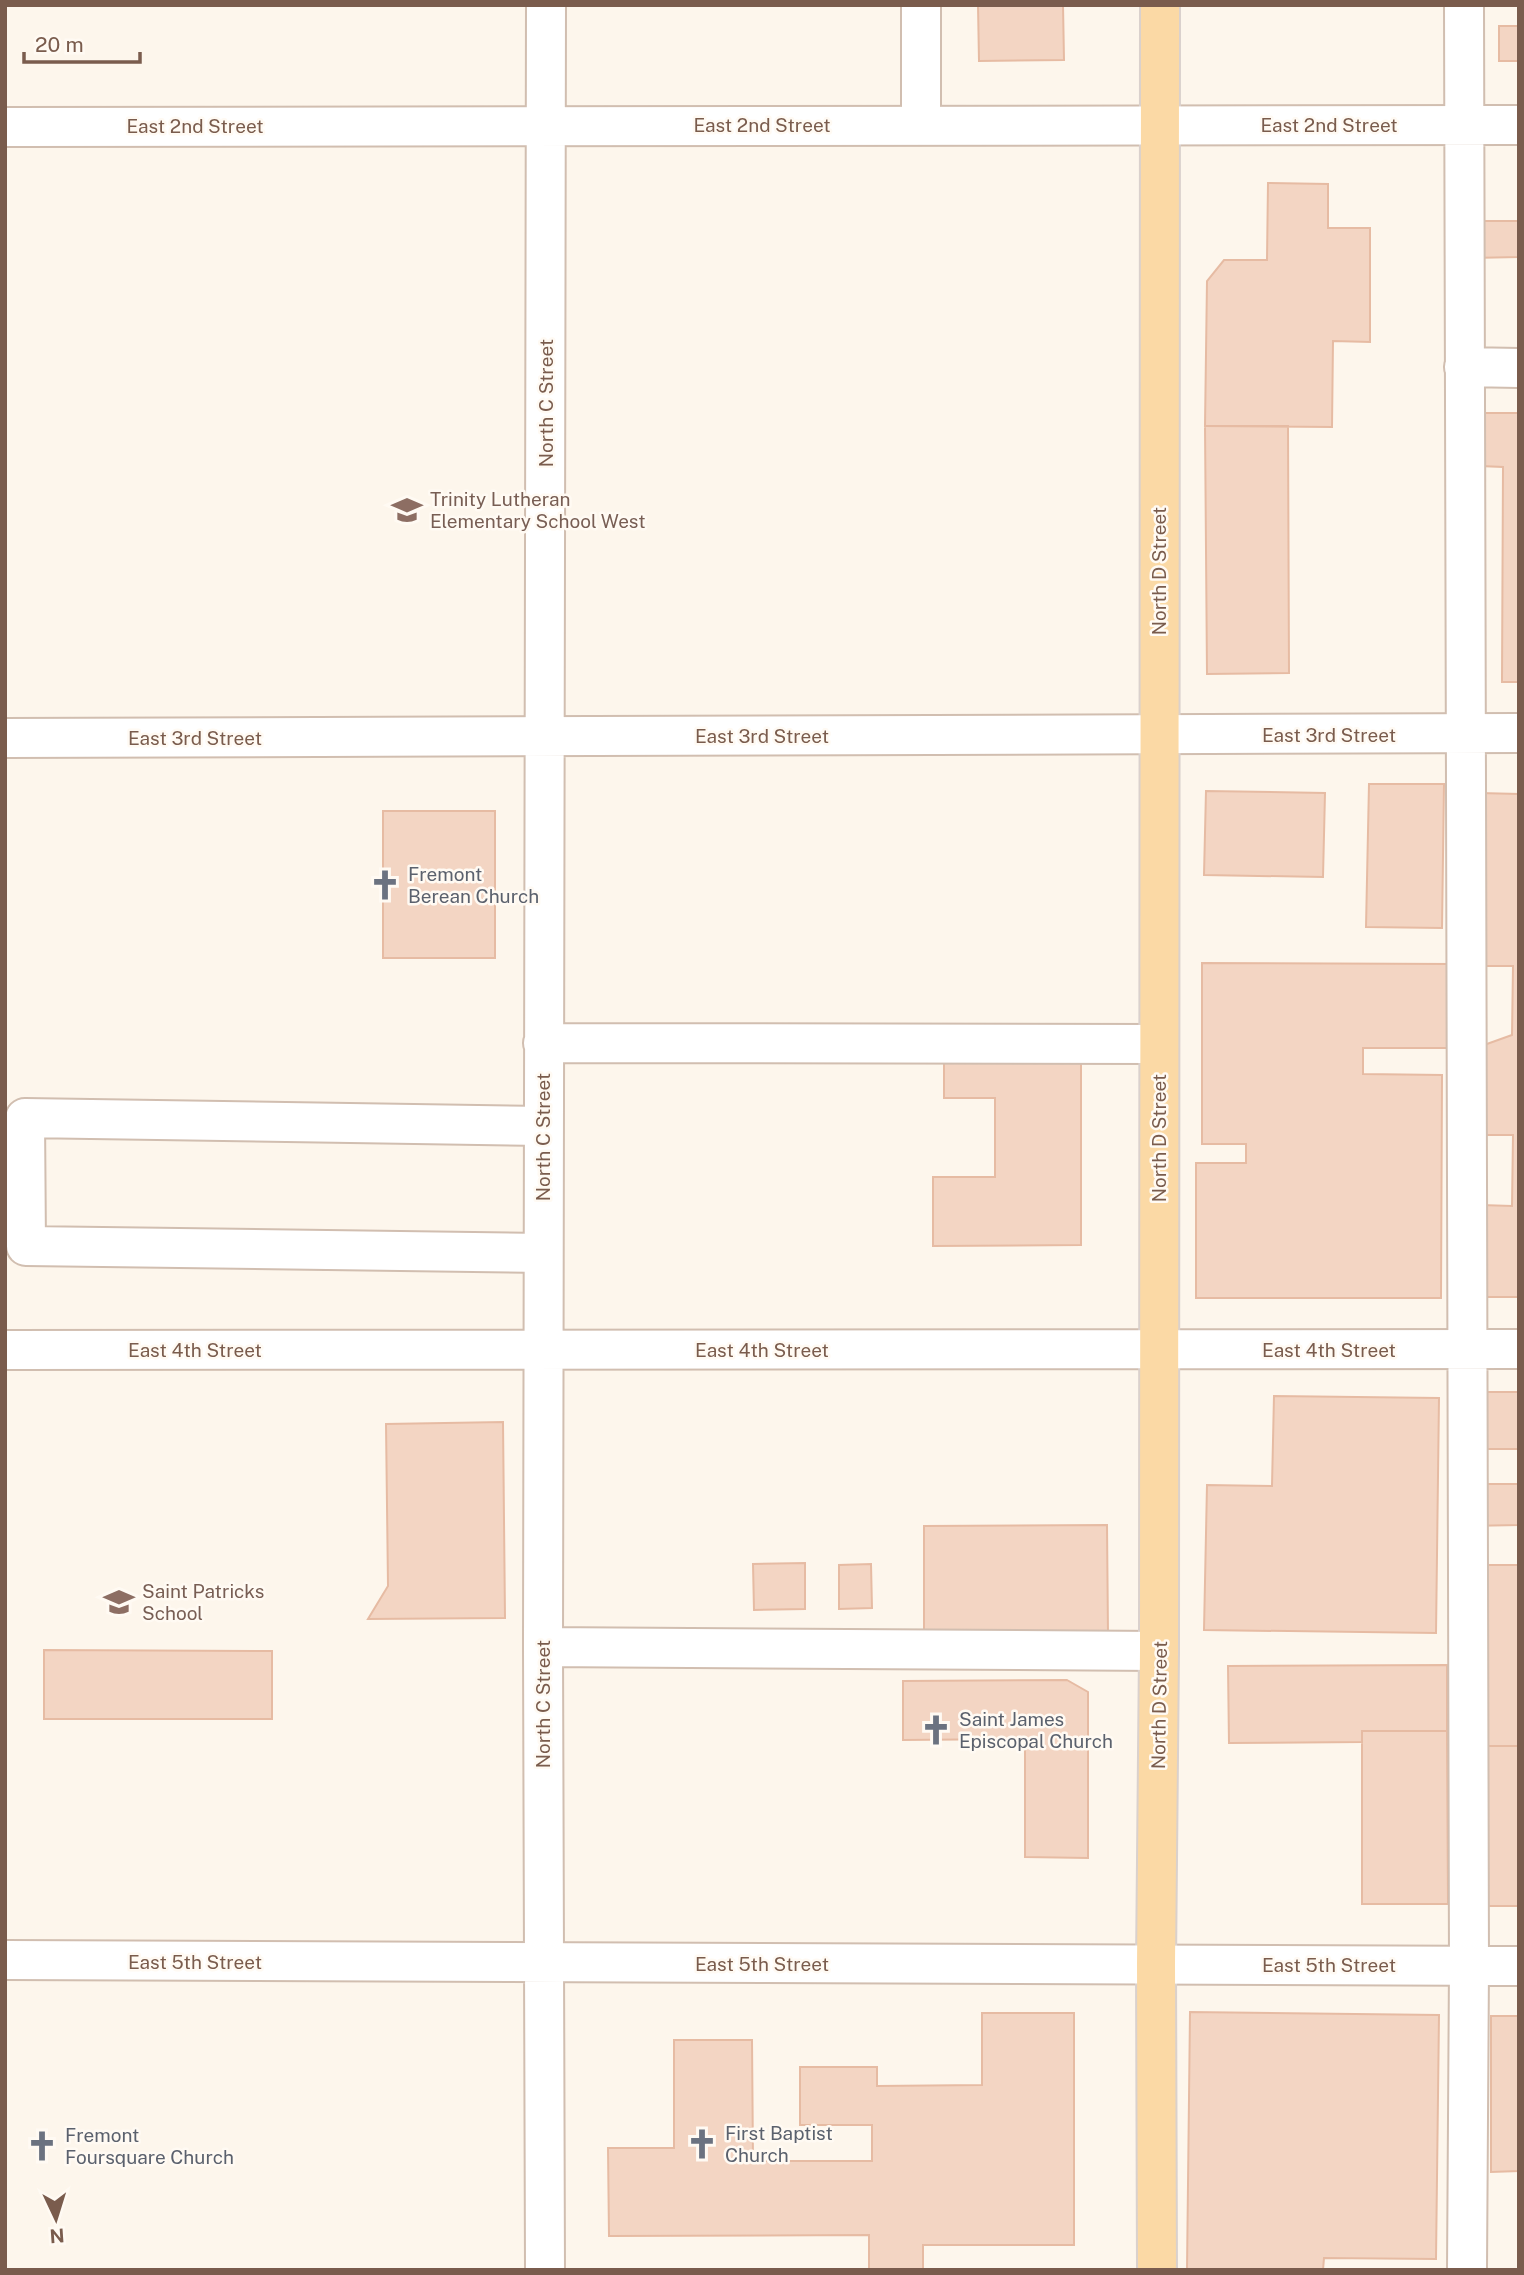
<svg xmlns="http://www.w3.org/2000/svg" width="1524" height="2275" font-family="'Public Sans',sans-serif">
  <rect width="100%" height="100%" fill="#fdf6ec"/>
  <path fill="#f3d5c3" stroke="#e6bba3" stroke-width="2" d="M978 5H1063L1064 60 979 61Z
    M1499 26H1519V61H1499Z
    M1268 183 1328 184V228H1370V342L1333 341 1332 427 1205 426 1207 281 1224 260H1267Z
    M1471 221H1519V257L1471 258Z
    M1481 413H1519V682H1502L1503 467 1480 466Z
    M1205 426H1288L1289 673 1207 674Z
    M1369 784H1444L1442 928 1366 927Z
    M1206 791 1325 793 1323 877 1204 875Z
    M1479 793 1519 794V1297H1480L1481 1205 1512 1206 1513 1135H1483L1484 1045 1512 1035 1513 966H1477Z
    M383 811H495V958H383Z
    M1202 963 1452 964V1048H1363V1074L1442 1075 1441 1298H1196V1163H1246V1144H1202Z
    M944 1062H1081V1245L933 1246V1177H995V1098H944Z
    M1484 1392H1519V1449H1484Z
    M1274 1396 1439 1398 1436 1633 1204 1630 1207 1485 1272 1486Z
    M503 1422 505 1618 368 1619 388 1586 386 1424Z
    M1484 1484H1519V1525L1467 1526Z
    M1107 1525 1108 1635 924 1636V1526Z
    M805 1563V1609L754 1610 753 1564Z
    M871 1564 872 1608 839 1609V1565Z
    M1475 1565H1519V1746H1477Z
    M44 1650 272 1651V1719H44Z
    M1447 1665V1731H1362V1742L1229 1743 1228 1666Z
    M1067 1680 1088 1692V1858L1025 1857V1739L903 1740V1681Z
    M1362 1731H1447L1448 1904H1362Z
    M1477 1746H1519V1906H1478Z
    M1190 2012 1439 2015 1436 2259 1324 2258 1323 2270H1187Z
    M982 2013H1074V2245H923V2270H869V2235L609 2236 608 2148H674V2040H752L753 2161H872V2125H800V2067H877V2086L982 2085Z
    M1491 2016H1519V2171L1491 2172Z"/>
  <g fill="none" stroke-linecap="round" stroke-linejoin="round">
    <g stroke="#d1beb0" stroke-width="42">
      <path id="minor" d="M1464 5 1469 1966 1467 2270
        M921 125V5
        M5 127 1519 125
        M1464 367 1519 368
        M5 738 1519 733
        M543 1043 1158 1044
        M543 1126 25 1118 26 1246 543 1253
        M5 1350 1519 1349
        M543 1647 1159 1651
        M5 1960 1519 1966
        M545 2270 543 1647 546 5"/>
    </g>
    <g stroke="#dad1cd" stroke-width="42">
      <path id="major" d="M1157 2270 1156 1964 1159 1651 1160 5"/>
    </g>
    <use href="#minor" stroke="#fff" stroke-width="38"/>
    <use href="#major" stroke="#fbd9a5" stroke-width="38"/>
  </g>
  <defs>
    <g id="school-bare" transform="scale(2.415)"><path d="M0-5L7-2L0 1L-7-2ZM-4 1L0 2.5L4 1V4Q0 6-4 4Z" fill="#8d6e63" stroke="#fffaf3" stroke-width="2.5" paint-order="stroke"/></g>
    <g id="church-bare" transform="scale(2.415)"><path d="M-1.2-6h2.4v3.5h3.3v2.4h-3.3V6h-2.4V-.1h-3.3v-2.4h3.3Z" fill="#6b7280" stroke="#fffaf3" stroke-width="2.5" paint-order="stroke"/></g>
  </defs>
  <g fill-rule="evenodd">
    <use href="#school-bare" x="407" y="510"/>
    <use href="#church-bare" x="385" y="885"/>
    <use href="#school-bare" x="119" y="1602"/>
    <use href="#church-bare" x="936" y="1730"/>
    <use href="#church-bare" x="702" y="2144"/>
    <use href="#church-bare" x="42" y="2146"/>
  </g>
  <g text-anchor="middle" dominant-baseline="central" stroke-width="5" stroke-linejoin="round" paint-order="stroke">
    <g font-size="19" fill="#7a5c4d" stroke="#fffaf3">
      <text x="762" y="125">East 2nd Street</text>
      <text x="1329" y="125">East 2nd Street</text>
      <text x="195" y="126">East 2nd Street</text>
      <text transform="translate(546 403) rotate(-90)">North C Street</text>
      <text transform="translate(1159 571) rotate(-90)">North D Street</text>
      <text x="1329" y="735">East 3rd Street</text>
      <text x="762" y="736">East 3rd Street</text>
      <text x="195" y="738">East 3rd Street</text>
      <text transform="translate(543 1137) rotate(-90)">North C Street</text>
      <text transform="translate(1159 1138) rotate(-90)">North D Street</text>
      <text x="195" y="1350">East 4th Street</text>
      <text x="762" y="1350">East 4th Street</text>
      <text x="1329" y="1350">East 4th Street</text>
      <text transform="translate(543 1704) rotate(-90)">North C Street</text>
      <text transform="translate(1159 1705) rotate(-89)">North D Street</text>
      <text x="195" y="1962">East 5th Street</text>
      <text x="762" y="1964">East 5th Street</text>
      <text x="1329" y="1965">East 5th Street</text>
    </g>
    <g font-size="19" fill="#785e54" stroke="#fffaf3" text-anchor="start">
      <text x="430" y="499">Trinity Lutheran<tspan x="430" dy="22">Elementary School West</tspan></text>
      <text x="142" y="1591">Saint Patricks<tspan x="142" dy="22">School</tspan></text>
    </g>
    <g font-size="19" fill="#5b616d" stroke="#fffaf3" text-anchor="start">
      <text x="408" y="874">Fremont<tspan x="408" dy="22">Berean Church</tspan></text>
      <text x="959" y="1719">Saint James<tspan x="959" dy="22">Episcopal Church</tspan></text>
      <text x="725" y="2133">First Baptist<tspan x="725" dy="22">Church</tspan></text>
      <text x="65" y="2135">Fremont<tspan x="65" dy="22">Foursquare Church</tspan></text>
    </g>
  </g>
  <rect width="1524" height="2275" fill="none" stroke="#7a5c4d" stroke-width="14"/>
  <g transform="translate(56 2219) rotate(176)" stroke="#fffaf3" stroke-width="5" paint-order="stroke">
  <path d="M0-5L12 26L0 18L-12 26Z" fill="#7a5c4d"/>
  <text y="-10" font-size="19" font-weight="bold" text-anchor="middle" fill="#7a5c4d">N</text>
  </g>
  <path d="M24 52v10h116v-10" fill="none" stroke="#7a5c4d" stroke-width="3.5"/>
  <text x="35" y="52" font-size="21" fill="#7a5c4d" stroke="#fffaf3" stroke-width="5" paint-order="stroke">20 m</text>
</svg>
